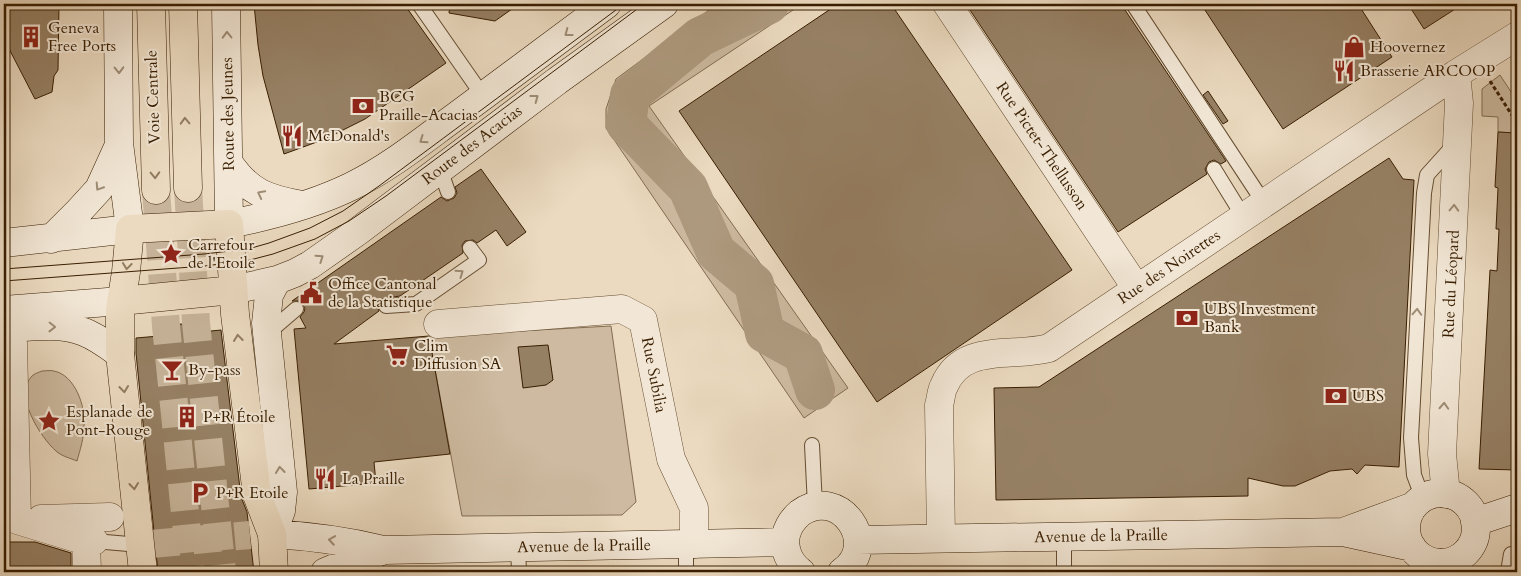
<svg xmlns="http://www.w3.org/2000/svg" width="1521" height="576" font-family="Cardo,serif">
  <rect width="100%" height="100%" fill="#ebdac0"/>
  <filter id="stains"><feTurbulence type="fractalNoise" baseFrequency=".004" numOctaves="4"/><feColorMatrix values="0 0 0 0 .2 0 0 0 0 .09 0 0 0 0 .02 0 0 0 .5 -.17"/></filter>
  <radialGradient id="worn" r=".72"><stop offset=".6" stop-color="#630" stop-opacity="0"/><stop offset="1" stop-color="#630" stop-opacity=".3"/></radialGradient>
  <path fill="#cdbaa0" stroke="#836c50" d="M717 4H802L649 106 848 388 804 418 606 128V109L616 79Z
    M1500 75 1517 101V136L1514 133 1498 132V117L1482 116V89Z
    M611 326 636 502 622 515 462 516 429 336Z
    M42 371C46 371 50 370 54 371 75 375 86 407 84 426 84 438 80 450 77 461 70 458 61 456 56 451 41 438 13 395 32 376 34 374 39 372 42 371Z"/>
  <g fill="none" stroke-linecap="round" stroke-linejoin="round">
    <path stroke="#ae9a7f" stroke-width="40" d="M769 4 700 37 630 95 626 124 688 188 716 252 754 284 765 333 803 354 815 390"/>
  </g>
  <path fill="#968064" stroke="#391e01" d="M4 4H59L58 70 54 76 52 92 35 99 4 39Z
    M254 4H404L446 63 365 119 325 139 284 154 263 76 258 45Z
    M450 4H519L495 21 449 13Z
    M838 4H891L1072 270 877 402 679 111Z
    M966 4H1121L1226 161 1221 164 1214 160 1209 162 1205 169 1207 174 1118 232Z
    M1201 4H1358L1392 57 1283 129Z
    M1408 4H1463L1424 29Z
    M1208 91 1228 121 1223 124 1203 95Z
    M1498 132 1517 133V470L1479 469 1490 270 1497 271 1499 229H1496L1498 188 1495 187Z
    M1389 158 1403 179 1414 180 1399 467 1365 465 1357 474 1352 469 1330 471 1295 486H1283L1248 478V496L996 500 994 388 1039 387Z
    M481 169 526 232 507 246 496 230 477 243 473 240 465 241 462 245 463 253 400 296 381 299 377 306 379 311 334 344 429 336 450 454 374 462 376 483 309 489 294 329 306 328 300 317 304 312 305 308 299 301H292L441 197 447 201 454 198 457 193 455 187Z
    M180 324 190 325 191 333 221 330 241 497 247 512 254 572H158L136 353V338L171 335V327Z
    M548 345 553 380 546 385 523 388 518 347Z
    M4 542H35L71 553V572H4Z"/>
  <g fill="none" stroke-linecap="round" stroke-linejoin="round">
    <path stroke="#c7b49a" stroke-width="28" stroke-dasharray="28 14" stroke-linecap="butt" d="M188 188 196 323 222 572
      M156 190 166 326 191 572
      M151 544 250 535"/>
    <g stroke="#664d31" stroke-width="16">
      <path id="lane" d="M419 4 483 96
        M1133 4 1264 203
        M440 169 448 192
        M1214 169 1243 216
        M386 306 416 304 479 260 470 248
        M268 333 296 309
        M812 445 815 506
        M1423 499 1414 475 1411 438 1424 193 1427 175 1454 145
        M94 541 140 545
        M686 544V572
        M518 547 519 572
        M1064 572V537
        M1508 572 1511 554H1517"/>
    </g>
    <g stroke="#664d31" stroke-width="29">
      <path id="street" d="M947 4 1137 289
        M438 324 622 309 643 320 671 459 694 508V544
        M13 343 17 520 86 541H94
        M1446 494 1442 454 1459 103 1456 74
        M41 519 110 517
        M941 538 939 405C941 399 941 391 944 386 962 342 1013 358 1049 348L1456 74 1517 36
        M86 541 87 572
        M1439 572 1440 563"/>
    </g>
    <g stroke="#391e01" stroke-width="29">
      <path id="secondary" d="M226 4 229 224C271 216 313 205 352 186 389 168 422 141 455 117 506 79 557 41 607 4
        M229 163C249 193 268 199 302 205
        M51 239 78 212 99 189 119 145
        M4 243 130 229 119 143 118 4
        M277 280 269 295 266 323 283 492 281 511 272 534C309 536 347 541 384 550L785 542
        M233 290 277 280 295 273 310 265 357 232 557 81 664 4
        M4 310 121 301
        M4 328C29 327 61 322 84 332 97 337 109 346 120 354
        M1406 528a35 35 0 1 1 70 0a35 35 0 1 1-70 0Z
        M1475 522 1517 508
        M1343 532 1414 506
        M858 540 1343 532 1412 547
        M325 572 346 563 382 551
        M801 572C790 564 783 550 786 535 788 526 793 519 800 513 839 485 882 544 842 572"/>
    </g>
    <g stroke="#391e01" stroke-width="29">
      <path id="primary" d="M151 4 156 190
        M183 4 188 188
        M121 301 233 290
        M143 572 120 354V310L126 272 130 229 229 224 235 314 257 495 272 534 274 572"/>
    </g>
    <path stroke="#391e01" stroke-width="3" stroke-dasharray="4 2.5" stroke-linecap="butt" d="M1490 81 1517 123"/>
    <use href="#lane" stroke="#f2e7d6" stroke-width="14"/>
    <use href="#street" stroke="#f2e7d6" stroke-width="28"/>
    <use href="#secondary" stroke="#f2e7d6" stroke-width="28"/>
    <use href="#primary" stroke="#ebdac0" stroke-width="28"/>
    <path stroke="#391e01" stroke-width="1" d="M4 269 204 254 248 249 269 243 310 228 343 211 379 186 624 4
      M4 281 205 266 250 260 273 254 315 239 349 221 386 196 644 4"/>
  </g>
  <defs><path id="oneway-chevron" d="M-2-3.5L2.5 0L-2 3.5" fill="none" stroke-width="1.6" stroke-linecap="round" stroke-linejoin="round" transform="scale(1.25)"/></defs>
  <g stroke="#9f8d76">
    <use href="#oneway-chevron" transform="translate(568 33) rotate(143)"/>
    <use href="#oneway-chevron" transform="translate(227 35) rotate(-91)"/>
    <use href="#oneway-chevron" transform="translate(119 70) rotate(89)"/>
    <use href="#oneway-chevron" transform="translate(535 98) rotate(-37)"/>
    <use href="#oneway-chevron" transform="translate(423 140) rotate(145)"/>
    <use href="#oneway-chevron" transform="translate(99 187) rotate(123)"/>
    <use href="#oneway-chevron" transform="translate(261 194) rotate(-153)"/>
    <use href="#oneway-chevron" transform="translate(1454 208) rotate(-88)"/>
    <use href="#oneway-chevron" transform="translate(320 258) rotate(-34)"/>
    <use href="#oneway-chevron" transform="translate(460 273) rotate(-35)"/>
    <use href="#oneway-chevron" transform="translate(1417 312) rotate(-87)"/>
    <use href="#oneway-chevron" transform="translate(52 327) rotate(1)"/>
    <use href="#oneway-chevron" transform="translate(1444 406) rotate(-87)"/>
    <use href="#oneway-chevron" transform="translate(280 470) rotate(-96)"/>
    <use href="#oneway-chevron" transform="translate(332 540) rotate(-171)"/>
  </g>
  <g stroke="#927c60">
    <use href="#oneway-chevron" transform="translate(185 121) rotate(-92)"/>
    <use href="#oneway-chevron" transform="translate(155 175) rotate(88)"/>
    <use href="#oneway-chevron" transform="translate(127 266) rotate(96)"/>
    <use href="#oneway-chevron" transform="translate(238 338) rotate(-97)"/>
    <use href="#oneway-chevron" transform="translate(124 389) rotate(84)"/>
    <use href="#oneway-chevron" transform="translate(134 486) rotate(84)"/>
  </g>
  <defs>
    <g id="building-bare" transform="scale(1.725)"><path d="M-4-6H4V6H1V3H-1V6H-4ZM-2.5-4.3h1.7v1.8h-1.7ZM.8-4.3h1.7v1.8H.8ZM-2.5-1h1.7V.8h-1.7ZM.8-1h1.7V.8H.8Z" fill="#8f2418" stroke="#f2e7d6" stroke-width="2.5" paint-order="stroke"/></g>
    <g id="shop-bare" transform="scale(1.725)"><path d="M-5-2.5h2.3a2.7 3.5 0 0 1 5.4 0H5L5.5 6h-11ZM-1.5-2.5h3a1.5 2.3 0 0 0-3 0Z" fill="#8f2418" stroke="#f2e7d6" stroke-width="2.5" paint-order="stroke"/></g>
    <g id="restaurant-bare" transform="scale(1.725)"><path d="M-5-6h1v4h1v-4h1v4h1v-4h1v5L-1.5 .5V6h-2V.5L-5-1ZM5-6V6H3V1.5H1.5Q1.5-4 5-6Z" fill="#8f2418" stroke="#f2e7d6" stroke-width="2.5" paint-order="stroke"/></g>
    <g id="bank-bare" transform="scale(1.725)"><path d="M-6-4H6V4H-6ZM0-2.3a2.3 2.3 0 1 0 0 4.6a2.3 2.3 0 1 0 0-4.6Z" fill="#8f2418" stroke="#f2e7d6" stroke-width="2.5" paint-order="stroke"/></g>
    <g id="sight-bare" transform="scale(1.725)"><path d="M0-6L1.8-2.2L6-1.7L2.9 1.2L3.7 5.4L0 3.3L-3.7 5.4L-2.9 1.2L-6-1.7L-1.8-2.2Z" fill="#8f2418" stroke="#f2e7d6" stroke-width="2.5" paint-order="stroke"/></g>
    <g id="civic-bare" transform="scale(1.725)"><path d="M-.6-6.5H3V-4.5H.6V-3L4-1V1h2V6H-6V1h2V-1L-.6-3ZM-1.2 2.5V6h2.4V2.5Z" fill="#8f2418" stroke="#f2e7d6" stroke-width="2.5" paint-order="stroke"/></g>
    <g id="supermarket-bare" transform="scale(1.725)"><path d="M-6-5.5h2.5l.6 2H6L4.5 2H-2.5L-4.4-4H-6ZM-1.5 3.2a1.3 1.3 0 1 0 .1 0ZM3 3.2a1.3 1.3 0 1 0 .1 0Z" fill="#8f2418" stroke="#f2e7d6" stroke-width="2.5" paint-order="stroke"/></g>
    <g id="bar-bare" transform="scale(1.725)"><path d="M-6-5H6L.8 .8V4.5H3.5V6h-7V4.5H-.8V.8Z" fill="#8f2418" stroke="#f2e7d6" stroke-width="2.5" paint-order="stroke"/></g>
    <g id="parking-bare" transform="scale(1.725)"><path d="M-3.5-5.5H1a3.5 3.5 0 0 1 0 7H-1V5.5H-3.5ZM-1-3.4V-.6H.8a1.4 1.4 0 0 0 0-2.8Z" fill="#8f2418" stroke="#f2e7d6" stroke-width="2.5" paint-order="stroke"/></g>
  </defs>
  <g fill-rule="evenodd">
    <use href="#building-bare" x="31" y="37"/>
    <use href="#shop-bare" x="1354" y="47"/>
    <use href="#restaurant-bare" x="1344" y="71"/>
    <use href="#bank-bare" x="363" y="106"/>
    <use href="#restaurant-bare" x="292" y="136"/>
    <use href="#sight-bare" x="171" y="254"/>
    <use href="#civic-bare" x="311" y="293"/>
    <use href="#bank-bare" x="1187" y="318"/>
    <use href="#supermarket-bare" x="397" y="355"/>
    <use href="#bar-bare" x="172" y="370"/>
    <use href="#bank-bare" x="1336" y="396"/>
    <use href="#building-bare" x="187" y="417"/>
    <use href="#sight-bare" x="49" y="421"/>
    <use href="#restaurant-bare" x="325" y="479"/>
    <use href="#parking-bare" x="200" y="493"/>
  </g>
  <g text-anchor="middle" dominant-baseline="central" stroke-width="4" stroke-linejoin="round" paint-order="stroke">
    <g font-size="16" fill="#391e01" stroke="#f2e7d6" text-anchor="start">
      <text x="48" y="28">Geneva<tspan x="48" dy="18">Free Ports</tspan></text>
      <text x="1370" y="47">Hoovernez</text>
      <text x="1360" y="71">Brasserie ARCOOP</text>
      <text x="379" y="97">BCG<tspan x="379" dy="18">Praille-Acacias</tspan></text>
      <text x="308" y="136">McDonald's</text>
      <text x="188" y="245">Carrefour<tspan x="188" dy="18">de l'Etoile</tspan></text>
      <text x="328" y="284">Office Cantonal<tspan x="328" dy="18">de la Statistique</tspan></text>
      <text x="1204" y="309">UBS Investment<tspan x="1204" dy="18">Bank</tspan></text>
      <text x="414" y="346">Clim<tspan x="414" dy="18">Diffusion SA</tspan></text>
      <text x="188" y="370">By-pass</text>
      <text x="1352" y="396">UBS</text>
      <text x="66" y="412">Esplanade de<tspan x="66" dy="18">Pont-Rouge</tspan></text>
      <text x="203" y="417">P+R Étoile</text>
      <text x="342" y="479">La Praille</text>
      <text x="216" y="493">P+R Etoile</text>
    </g>
    <g font-size="16" fill="#391e01" stroke="#f2e7d6">
      <text transform="translate(153 97) rotate(-92)">Voie Centrale</text>
      <text transform="translate(228 114) rotate(-91)">Route des Jeunes</text>
      <text transform="translate(472 145) rotate(-37)">Route des Acacias</text>
      <text transform="translate(1042 146) rotate(56)">Rue Pictet-Thellusson</text>
      <text transform="translate(1169 267) rotate(-34)">Rue des Noirettes</text>
      <text transform="translate(1451 284) rotate(-87)">Rue du Léopard</text>
      <text transform="translate(654 375) rotate(79)">Rue Subilia</text>
      <text transform="translate(1101 536) rotate(-1)">Avenue de la Praille</text>
      <text transform="translate(584 546) rotate(-1)">Avenue de la Praille</text>
    </g>
  </g>
  <rect width="1521" height="576" fill="none" stroke="#ebdac0" stroke-width="20"/>
  <rect x="5" y="5" width="1511" height="566" fill="none" stroke="#391e01" stroke-width="2.5"/>
  <rect x="10" y="10" width="1501" height="556" fill="none" stroke="#391e01"/>
  <rect width="100%" height="100%" filter="url(#stains)"/>
  <rect width="100%" height="100%" fill="url(#worn)"/>
</svg>
